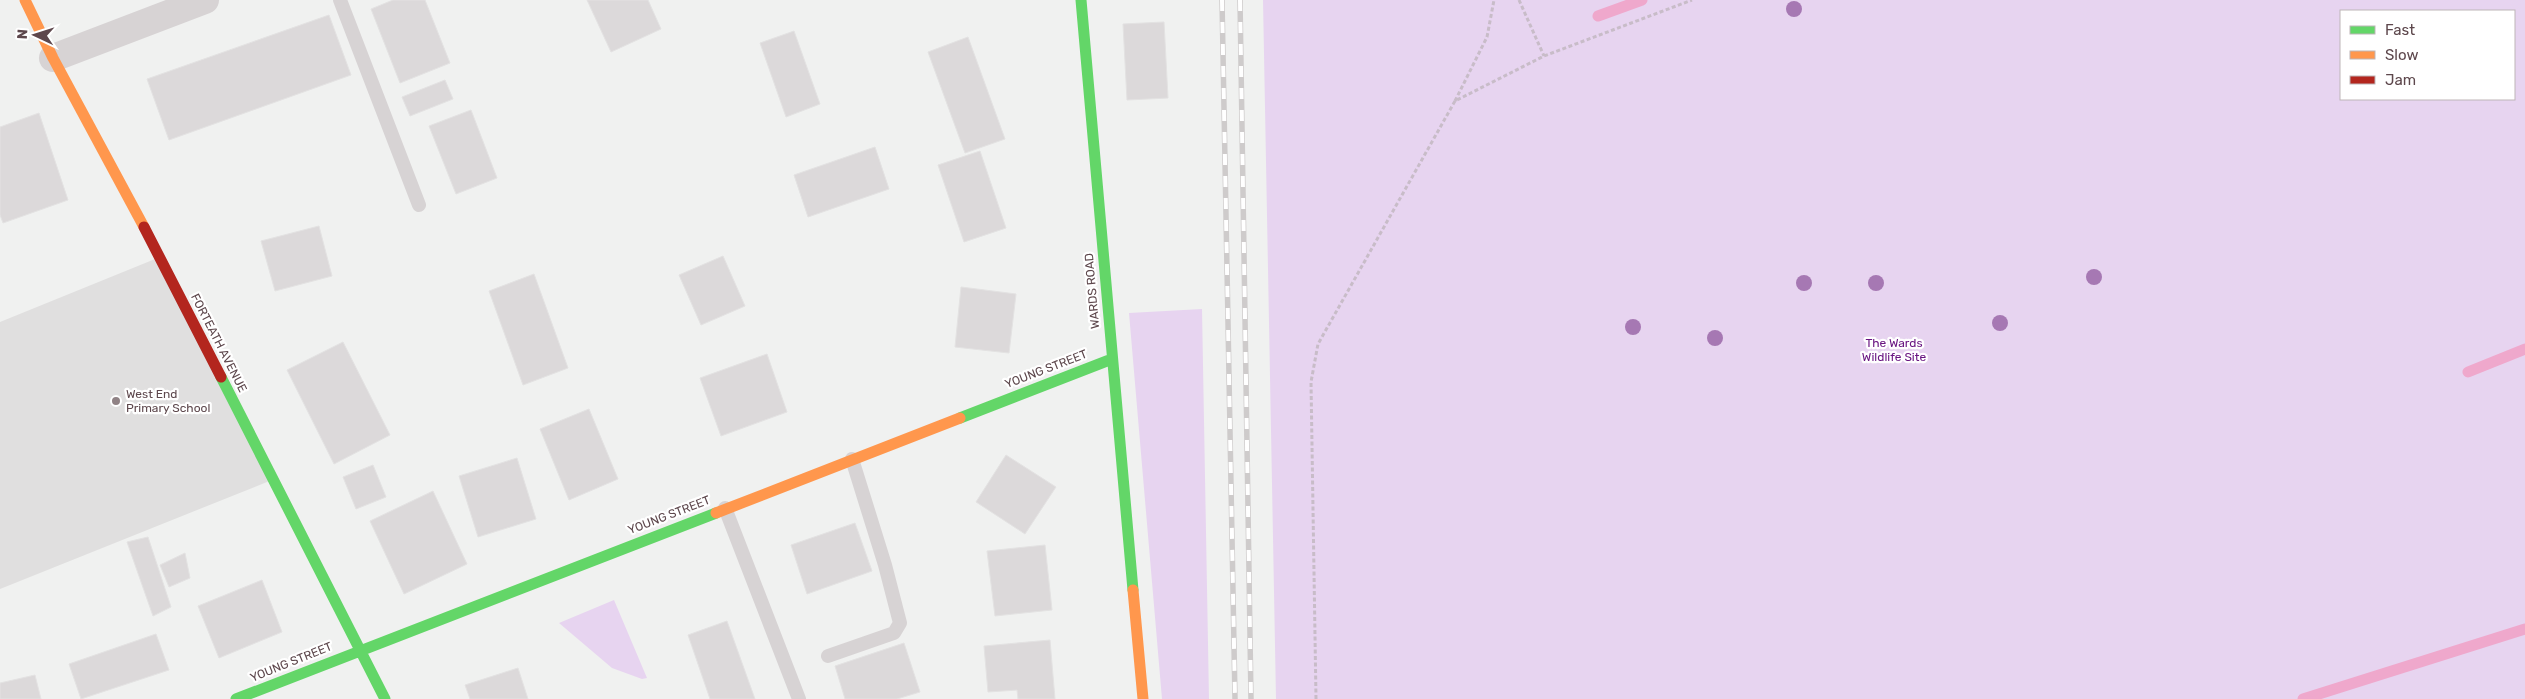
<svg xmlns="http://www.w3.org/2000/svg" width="2525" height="699" font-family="Rubik,sans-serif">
  <rect width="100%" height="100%" fill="#f0f1f0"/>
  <path fill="#e0dfdf" d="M160 257 272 480 0 589V322Z"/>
  <path fill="#e7d4f0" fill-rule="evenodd" d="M1263 0H2525V699H1276ZM2341 11H2514V99H2341Z
    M1202 309 1209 699H1162L1129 313Z
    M614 600 647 678 642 679 612 668 559 623Z"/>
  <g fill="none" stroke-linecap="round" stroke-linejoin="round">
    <path stroke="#efa8cc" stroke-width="11" d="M1598 16 1642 0
      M2468 372 2525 349
      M2303 699 2525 629"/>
  </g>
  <path fill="#dcd9da" stroke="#e3e2e2" d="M393 0H425L450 63 400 83 371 9Z
    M587 0H648L661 29 611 52Z
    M329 15 351 75 169 140 147 79Z
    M1164 22 1168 98 1127 100 1123 24Z
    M794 31 820 104 786 117 760 43Z
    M968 37 1005 139 965 153 928 52Z
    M445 80 453 99 410 116 402 97Z
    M471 110 497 178 456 194 429 126Z
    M39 113 68 200 3 223 0 215V127Z
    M875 147 889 189 808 217 794 175Z
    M980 151 1006 228 964 242 938 165Z
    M319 226 332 276 275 291 261 241Z
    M723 256 745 306 701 325 679 275Z
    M534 274 568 368 523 385 489 291Z
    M961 287 1016 294 1009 353 955 347Z
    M343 342 390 435 334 464 287 370Z
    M767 354 787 412 721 436 700 378Z
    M589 409 618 479 569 500 540 429Z
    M1006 455 1056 487 1025 534 976 502Z
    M517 458 536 519 478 537 459 476Z
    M373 465 386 497 356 509 343 477Z
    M433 491 467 564 404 594 370 521Z
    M855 523 872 571 807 594 791 545Z
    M148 537 171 607 153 616 127 542Z
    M1045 545 1052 610 995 616 987 551Z
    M185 553 190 578 169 587 160 565Z
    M262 580 282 632 219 658 198 606Z
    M727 621 755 699H710L688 635Z
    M156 634 169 670 81 699 69 664Z
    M1050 640 1055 699H1018L1017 690 988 692 984 646Z
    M904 643 920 692 897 699H845L835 666Z
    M518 668 528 699H470L465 685Z
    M35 675 41 699H0V683Z"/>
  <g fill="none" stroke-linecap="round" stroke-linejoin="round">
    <path stroke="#c8bcc8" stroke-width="3" stroke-dasharray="4 2.5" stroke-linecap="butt" d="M1519 0 1544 56
      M1455 101 1487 37 1494 0
      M1316 699 1311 382 1318 344 1455 101 1544 56 1692 0"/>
    <path stroke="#d7d3d4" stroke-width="14" d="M340 0 419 205
      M725 508 799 699
      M828 656 894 633 900 623 885 565 852 459"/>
    <path stroke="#d7d3d4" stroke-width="28" d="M53 58 205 0"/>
    <path stroke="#63d668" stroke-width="11" d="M1081 0 1133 590
      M221 377 385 699
      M960 418 1112 359
      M236 699 716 513"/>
    <path stroke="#ff974d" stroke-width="11" d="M25 0 53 58 144 227
      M716 513 960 418
      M1133 590 1143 699"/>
    <path stroke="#b3261e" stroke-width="11" d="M144 227 221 377"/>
    <g stroke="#cecbcb" stroke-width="5.5">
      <path id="rail" d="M1222 0 1235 699
        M1240 0 1251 699"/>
    </g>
    <use href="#rail" stroke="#fff" stroke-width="4" stroke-dasharray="11" stroke-linecap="butt"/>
  </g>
  <g fill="#a678b3">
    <circle cx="1794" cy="9" r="8"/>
    <circle cx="2094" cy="277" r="8"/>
    <circle cx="1804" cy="283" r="8"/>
    <circle cx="1876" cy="283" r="8"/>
    <circle cx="2000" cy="323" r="8"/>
    <circle cx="1633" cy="327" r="8"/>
    <circle cx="1715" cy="338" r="8"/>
  </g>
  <circle fill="#908285" stroke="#fff" stroke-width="2" cx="116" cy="401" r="5"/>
  <g text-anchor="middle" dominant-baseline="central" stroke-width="4.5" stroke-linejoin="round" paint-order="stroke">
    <g font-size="12" fill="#5d474c" stroke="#fff">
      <text transform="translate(1092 291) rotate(-95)">WARDS ROAD</text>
      <text transform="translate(219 343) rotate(63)">FORTEATH AVENUE</text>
      <text transform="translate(1046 369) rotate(-21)">YOUNG STREET</text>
      <text transform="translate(669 515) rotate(-21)">YOUNG STREET</text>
      <text transform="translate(291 662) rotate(-22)">YOUNG STREET</text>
    </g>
    <g font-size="12" fill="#691581" stroke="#fff">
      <text x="1894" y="343">The Wards<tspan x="1894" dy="14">Wildlife Site</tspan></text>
    </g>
    <g font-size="12" fill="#5d474c" stroke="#fff" text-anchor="start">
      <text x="126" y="394">West End<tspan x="126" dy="14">Primary School</tspan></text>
    </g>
  </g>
  <rect x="2340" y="10" width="175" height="90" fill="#ffffff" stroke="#beb5b7"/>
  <rect x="2350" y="26" width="25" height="8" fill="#63d668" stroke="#beb5b7"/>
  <text x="2385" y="35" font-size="15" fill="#5d474c">Fast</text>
  <rect x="2350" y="51" width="25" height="8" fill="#ff974d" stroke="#beb5b7"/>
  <text x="2385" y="60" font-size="15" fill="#5d474c">Slow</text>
  <rect x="2350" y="76" width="25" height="8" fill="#b3261e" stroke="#beb5b7"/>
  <text x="2385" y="85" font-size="15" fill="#5d474c">Jam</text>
  <g transform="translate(35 35) rotate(274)" stroke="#ffffff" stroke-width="4" paint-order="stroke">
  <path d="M0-4L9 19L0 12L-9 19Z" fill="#5d474c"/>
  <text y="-8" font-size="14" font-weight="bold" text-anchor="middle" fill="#5d474c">N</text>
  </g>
</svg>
